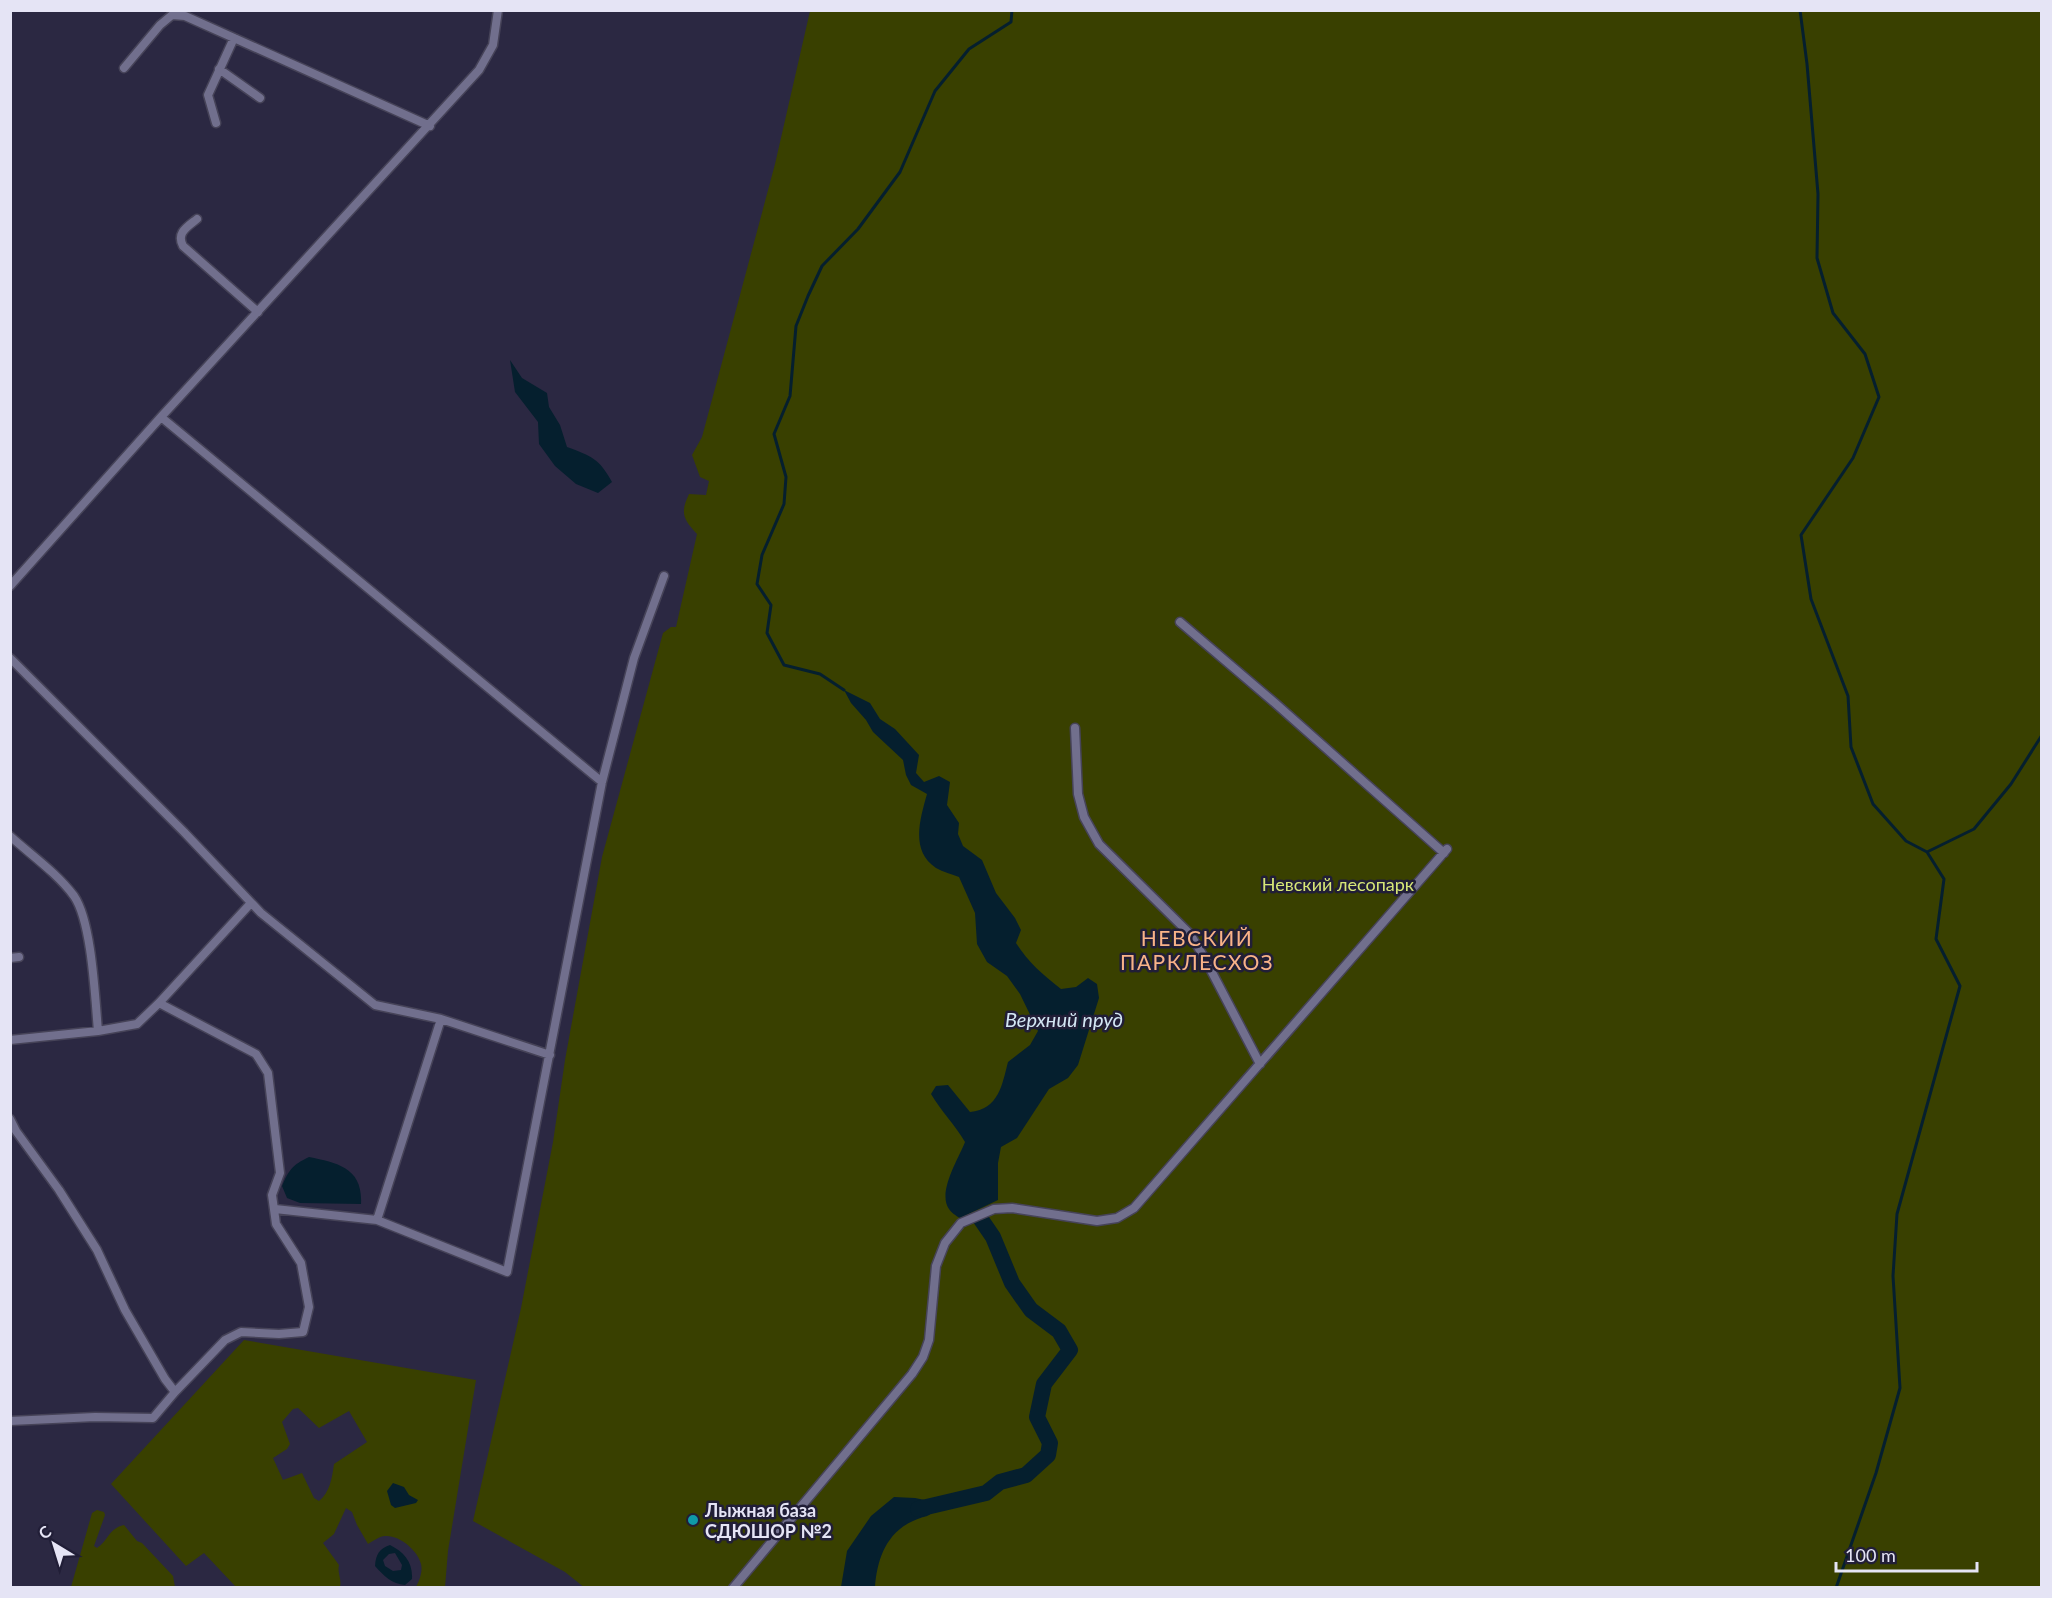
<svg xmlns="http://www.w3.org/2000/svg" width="2052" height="1598" font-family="Lato,sans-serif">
  <rect width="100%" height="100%" fill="#2b2842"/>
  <path fill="#394000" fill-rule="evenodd" d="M810 11H2041V1587L585 1588 565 1572 473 1521 521 1308 553 1142 565 1060 602 857 663 633 671 627H676L697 534C683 519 680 513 689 494L706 495 709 481 700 477 692 455 702 437 775 164Z
    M244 1340 476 1380 448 1551 445 1587H416C419 1581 423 1572 421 1564 418 1551 400 1535 385 1536 380 1536 373 1541 368 1544L357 1525 352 1512 346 1508 334 1534 323 1543 339 1565C337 1573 342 1579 340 1587H236L204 1553 186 1566 111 1484ZM298 1408 319 1428 349 1411 367 1442 334 1464C332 1478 330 1492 319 1501L314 1498 302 1473 283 1480 273 1458 287 1449 290 1444 282 1422 293 1409Z
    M97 1510 104 1512 105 1515 94 1546 97 1548C108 1541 109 1528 124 1525L137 1541 142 1543 173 1576 175 1587H71L92 1513Z"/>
  <path fill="#051f2e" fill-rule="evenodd" d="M510 360 522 378 547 393 549 407 560 425 567 447C591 456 599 458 612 482L598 493 576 484 555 466 539 444 538 422 515 392Z
    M844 690 870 703 880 719 895 729 919 755 916 773 924 782 939 776 950 782 947 805 959 823 958 834 963 846 982 860 996 893 1015 918 1021 930 1016 943C1028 962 1043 975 1061 989L1076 987 1088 978 1097 984 1099 998 1078 1065 1068 1078 1049 1089 1017 1138 1001 1147 998 1163V1200L960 1218C956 1216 951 1212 949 1209 937 1192 959 1158 965 1142 955 1125 941 1111 931 1094L936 1086 948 1085 970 1112C999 1109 1002 1085 1008 1062L1030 1045 1038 1031 1020 994 1007 976 987 962 977 944 975 913 959 877C952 874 943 872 936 868 910 851 920 819 927 794L911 785 906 775 903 760 873 732 866 720 851 703Z
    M309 1157C338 1163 363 1168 361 1204L300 1203 287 1198 282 1186C289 1170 292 1165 309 1157Z
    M393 1483 404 1487 409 1495 418 1500 416 1503 395 1508 391 1505 387 1491Z
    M894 1497 915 1498 940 1503C926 1521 930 1513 913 1521 886 1533 877 1560 875 1587H841L847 1551 871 1516Z
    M390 1545C404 1552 413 1562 412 1579L405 1585C392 1584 384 1576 375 1566 376 1554 379 1549 390 1545ZM395 1553 402 1565 401 1570 393 1571 385 1566 383 1560 389 1554Z"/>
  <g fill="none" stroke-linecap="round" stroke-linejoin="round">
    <path stroke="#051f2e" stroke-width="3" d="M1800 10 1807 64 1818 194 1817 258 1833 313 1865 354 1879 397 1853 458 1801 535 1811 599 1848 696 1851 747 1873 804 1906 841 1927 852 1944 879 1936 939 1960 986 1897 1214 1893 1276 1900 1388 1876 1473 1836 1588
      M844 690 820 674 784 665 767 633 771 605 757 584 762 555 784 504 786 477 774 434 790 396 796 326 808 296 822 266 858 229 900 172 935 91 969 49 1011 22 1012 10
      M1927 852 1974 829 2011 784 2042 735"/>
    <path stroke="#051f2e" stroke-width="16" d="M918 1509 986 1493 1000 1482 1026 1475 1048 1455 1050 1443 1037 1417 1044 1384 1070 1350 1059 1331 1031 1310 1012 1283 993 1237 980 1218"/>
    <g stroke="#464358" stroke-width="11">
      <path id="minor" d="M124 68 160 25 172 15 185 16 430 126
        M219 69 260 98
        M216 123 208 95 234 38
        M197 219C187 227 176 233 183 246L258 312
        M161 417 602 782
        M10 586 161 417 479 70 493 45 498 10
        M1180 622 1275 703 1444 853
        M10 658 184 832 261 913 375 1005 441 1019 550 1055
        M1075 728 1078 794 1084 817 1099 844 1190 934 1204 957 1260 1064
        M10 836C31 855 57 873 74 896 92 922 95 998 98 1031
        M10 958 19 957
        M10 1040 98 1031 137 1024 159 1003 251 903
        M10 1119 16 1131 59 1190 97 1250 125 1310 165 1379 175 1392
        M275 1209 377 1220 507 1272 602 782 634 658 664 576
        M377 1220 441 1019
        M10 1421 95 1417 153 1418 175 1392 225 1340 241 1332 279 1334 303 1332 309 1307 301 1263 276 1224 272 1195 280 1173 268 1073 256 1054 159 1003
        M733 1588 912 1374 923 1357 929 1340 936 1266 945 1243 961 1223 994 1209 1012 1208 1097 1221 1117 1218 1134 1208 1447 849"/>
    </g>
    <use href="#minor" stroke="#716f8d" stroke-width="8"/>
  </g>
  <circle fill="#0f9aa8" stroke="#211e37" stroke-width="2" cx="693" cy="1520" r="6"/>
  <g text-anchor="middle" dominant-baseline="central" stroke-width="5" stroke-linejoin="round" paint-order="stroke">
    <g font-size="18" fill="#d7e777" stroke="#211e37">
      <text x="1338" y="884">Невский лесопарк</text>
    </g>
    <g font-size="18" font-weight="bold" fill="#e5e4f5" stroke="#211e37" text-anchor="start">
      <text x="705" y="1510">Лыжная база<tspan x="705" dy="21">СДЮШОР №2</tspan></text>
    </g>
    <g font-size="20" font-style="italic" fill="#d3e6f3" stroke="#211e37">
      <text x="1064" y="1019">Верхний пруд</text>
    </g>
    <g font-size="21" letter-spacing="1.5" fill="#f9b388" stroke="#211e37">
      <text x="1197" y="937">НЕВСКИЙ<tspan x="1197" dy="24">ПАРКЛЕСХОЗ</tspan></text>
    </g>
  </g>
  <rect width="2052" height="1598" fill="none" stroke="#e5e4f5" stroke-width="24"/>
  <g transform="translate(54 1544) rotate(322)" stroke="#211e37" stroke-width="4.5" paint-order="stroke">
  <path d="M0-4.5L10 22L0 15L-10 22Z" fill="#e5e4f5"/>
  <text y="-9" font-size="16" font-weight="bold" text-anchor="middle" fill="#e5e4f5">С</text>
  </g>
  <path d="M1836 1562v9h141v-9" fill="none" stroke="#e5e4f5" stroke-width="3"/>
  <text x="1845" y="1562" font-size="18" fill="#e5e4f5" stroke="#211e37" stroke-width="4.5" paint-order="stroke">100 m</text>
</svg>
